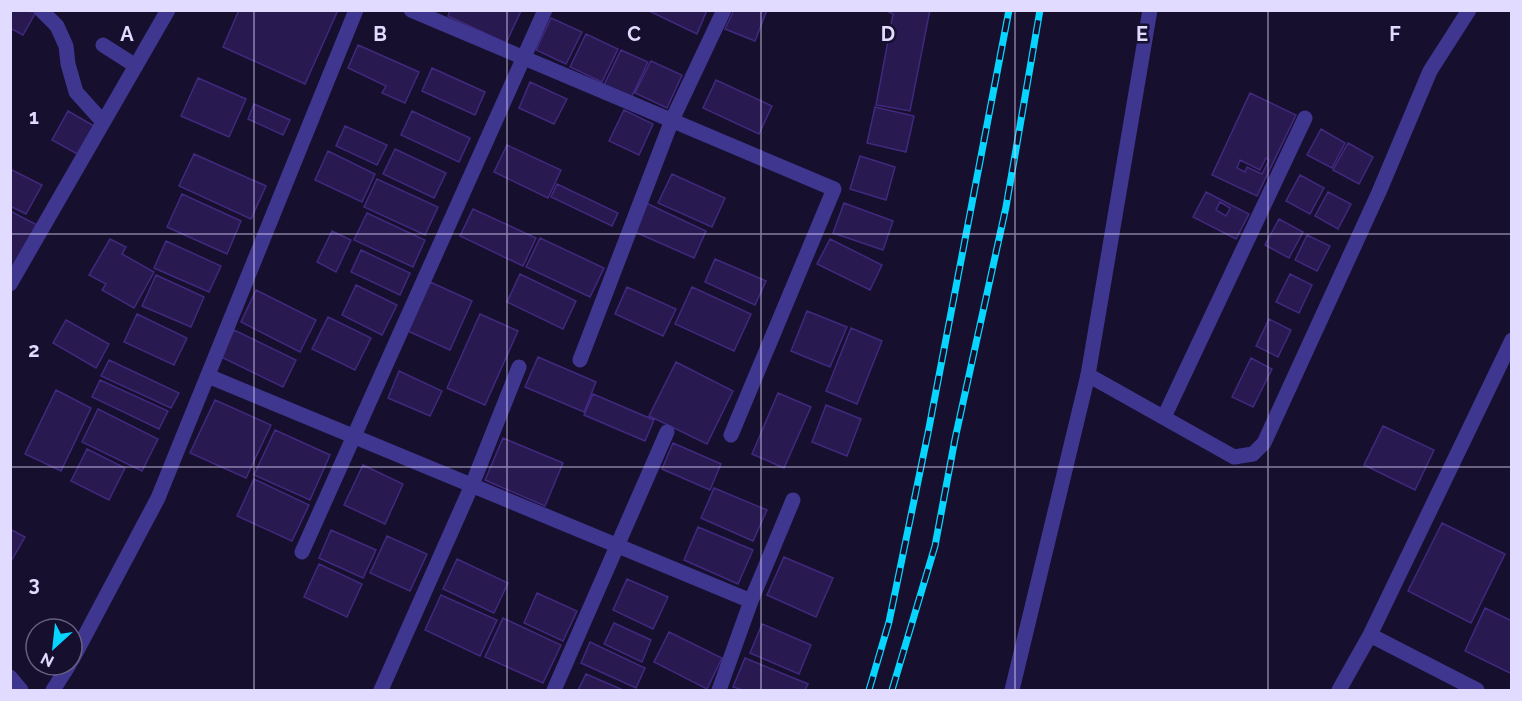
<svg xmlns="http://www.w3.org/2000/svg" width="1522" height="701" font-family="Raleway,sans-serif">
  <rect width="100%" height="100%" fill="#160f2d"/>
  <path fill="#281950" stroke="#40297e" stroke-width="1.5" fill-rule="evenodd" d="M10 10 36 12 23 35 10 28Z
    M239 10H338L305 84 223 47Z
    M450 10 521 11 506 43 448 16Z
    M647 10H707L697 34Z
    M734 10H767L755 41 725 29Z
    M885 10H930L910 111 876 105 893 14Z
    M551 18 582 32 566 64 536 50Z
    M586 34 618 49 602 82 570 67Z
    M358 45 419 72 405 103 382 93 386 86 348 68Z
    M621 50 648 62 631 98 604 85Z
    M651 61 682 75 667 108 635 93Z
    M432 68 485 92 475 115 422 91Z
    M198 78 246 99 229 137 181 116Z
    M716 80 772 106 759 134 703 108Z
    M530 82 567 99 554 124 519 108Z
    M1250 93 1296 115 1257 196 1212 175ZM1266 158 1269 160 1262 174 1247 167 1245 172 1237 168 1240 160 1260 170Z
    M254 104 290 120 283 135 248 119Z
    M875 107 914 116 906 152 867 143Z
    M624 110 653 124 639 155 609 141Z
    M68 111 94 126 79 155 52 140Z
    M412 111 470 138 459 162 401 135Z
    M345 126 387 145 377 165 336 146Z
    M1321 129 1345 143 1332 168 1307 155Z
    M1348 143 1373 157 1359 184 1333 170Z
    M507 145 561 170 548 198 494 172Z
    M395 149 446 173 434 198 383 174Z
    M328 151 375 174 362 202 315 180Z
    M194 154 266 186 251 219 179 186Z
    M860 156 895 167 886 200 850 189Z
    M10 169 42 185 26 214 10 206Z
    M672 174 725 198 712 227 658 203Z
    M1300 175 1324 188 1310 214 1286 201Z
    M377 179 438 207 425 235 364 207Z
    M557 184 618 213 612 226 551 197Z
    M1206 192 1249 214 1236 239 1193 217ZM1220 202 1230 208 1226 216 1216 210Z
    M1328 192 1351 204 1338 229 1315 216Z
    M182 194 241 221 227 254 167 227Z
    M646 203 706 231 694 258 633 231Z
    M844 203 893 221 883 250 833 233Z
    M473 209 536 238 523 266 460 236Z
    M10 211 39 226 16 268 10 265Z
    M367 213 425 240 413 267 354 240Z
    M1279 219 1303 232 1289 258 1265 245Z
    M332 231 351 240 336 272 317 262Z
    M1307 235 1330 246 1317 271 1295 260Z
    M540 238 604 268 590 297 526 267Z
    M110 239 126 247 122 254 154 272 134 308 102 290 106 284 89 275Z
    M830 239 882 265 870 290 817 264Z
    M166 241 221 266 209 292 154 268Z
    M361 250 410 273 400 295 351 272Z
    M715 259 766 281 755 305 705 282Z
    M520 274 576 301 563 329 507 302Z
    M1290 274 1312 285 1299 313 1276 302Z
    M156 275 204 297 191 327 142 306Z
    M430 282 472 301 450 350 408 331Z
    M356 285 397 305 382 335 342 315Z
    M627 287 676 309 663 336 615 314Z
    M692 287 751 314 734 351 675 324Z
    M256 290 316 320 300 352 241 322Z
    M807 311 847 327 830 367 791 351Z
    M137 314 187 338 174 365 124 342Z
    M480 314 518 331 485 405 447 388Z
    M328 317 371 338 355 370 312 349Z
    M1269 319 1291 330 1278 357 1256 346Z
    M66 320 109 344 96 368 53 343Z
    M851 328 882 341 857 404 826 391Z
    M234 330 296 360 283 387 221 357Z
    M538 357 596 382 584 412 525 387Z
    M1251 358 1272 369 1253 407 1232 397Z
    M109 360 179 393 171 408 101 376Z
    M676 362 733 391 707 444 649 416Z
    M399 371 442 391 430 416 388 398Z
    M100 380 168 411 159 429 92 397Z
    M56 390 91 408 61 471 25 454Z
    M778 393 811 407 784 468 752 454Z
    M593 394 654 420 645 441 584 415Z
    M215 400 271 425 246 478 190 453Z
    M826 405 861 419 847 456 812 442Z
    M98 409 158 439 142 471 82 442Z
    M1383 426 1434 450 1415 490 1364 465Z
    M275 430 330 455 310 500 254 475Z
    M503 438 563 463 545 506 485 480Z
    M673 443 721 464 710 490 662 469Z
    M87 449 125 468 109 500 71 481Z
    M363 465 403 484 385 524 344 505Z
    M254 479 309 505 292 541 237 516Z
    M714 488 767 510 753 541 701 518Z
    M1442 523 1505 554 1471 623 1408 591Z
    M698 527 753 550 738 584 684 560Z
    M10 529 25 537 10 563Z
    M331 530 376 550 363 578 319 558Z
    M387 536 427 554 410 591 370 573Z
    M784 557 833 578 816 617 767 595Z
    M457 559 508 583 494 613 443 589Z
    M319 564 362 584 347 617 304 597Z
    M627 579 668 597 653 629 613 610Z
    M537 593 577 611 563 641 524 623Z
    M441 595 497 620 480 656 425 630Z
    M1485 608 1512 621V674L1465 651Z
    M503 618 561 645 543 683 485 657Z
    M614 623 651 640 642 662 604 644Z
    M762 624 811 645 799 674 750 653Z
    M669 632 722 658 707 689 654 662Z
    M590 642 645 668 636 688 581 663Z
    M745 658 808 684 805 690H743L733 687Z
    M586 674 623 690H578Z"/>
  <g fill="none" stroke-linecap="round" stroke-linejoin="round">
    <path stroke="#3f3690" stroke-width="15" d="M41 10 57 26 66 46 68 64 76 92 103 122
      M411 10 834 189 731 435
      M103 45 136 66
      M10 284 168 10
      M580 360 672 120 724 10
      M1088 375 1234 457 1253 454 1264 443 1379 192 1430 71 1469 10
      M208 376 751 601
      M1164 417 1305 118
      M302 552 545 10
      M1370 635 1477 690
      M72 660 158 498 356 10
      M10 677 21 690
      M53 690 69 665
      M381 690 472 485 519 367
      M554 690 667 432
      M719 690 751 601 793 500
      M1339 690 1370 635 1512 340"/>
    <path stroke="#3f3690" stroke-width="15" d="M1012 690 1088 375 1150 10"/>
    <g stroke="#07d5ff" stroke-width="7">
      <path id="rail" d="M869 690 889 622 928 433 1009 10
        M892 690 935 546 955 439 1006 207 1040 10"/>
    </g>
    <use href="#rail" stroke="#160f2d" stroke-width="4.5" stroke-dasharray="14" stroke-linecap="butt"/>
  </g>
  <path fill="none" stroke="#e1dbff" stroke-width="1.5" stroke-opacity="0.55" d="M254 10V690M507 10V690M761 10V690M1015 10V690M1268 10V690M10 234H1512M10 467H1512"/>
  <g font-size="20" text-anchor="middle" font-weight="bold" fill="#e1dbff" stroke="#160f2d" stroke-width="5" stroke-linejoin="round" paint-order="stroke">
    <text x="127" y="41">A</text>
    <text x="380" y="41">B</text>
    <text x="634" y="41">C</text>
    <text x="888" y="41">D</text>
    <text x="1142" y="41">E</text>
    <text x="1395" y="41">F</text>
    <text x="34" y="124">1</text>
    <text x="34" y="357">2</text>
    <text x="34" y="591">3</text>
  </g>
  <rect width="1522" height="701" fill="none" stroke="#e1dbff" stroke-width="24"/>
  <g transform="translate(54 647) rotate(207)"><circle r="28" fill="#160f2d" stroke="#676181" stroke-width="1.5"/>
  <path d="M0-4.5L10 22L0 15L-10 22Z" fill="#07d5ff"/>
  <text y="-9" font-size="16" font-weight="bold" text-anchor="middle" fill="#e1dbff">N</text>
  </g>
</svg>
